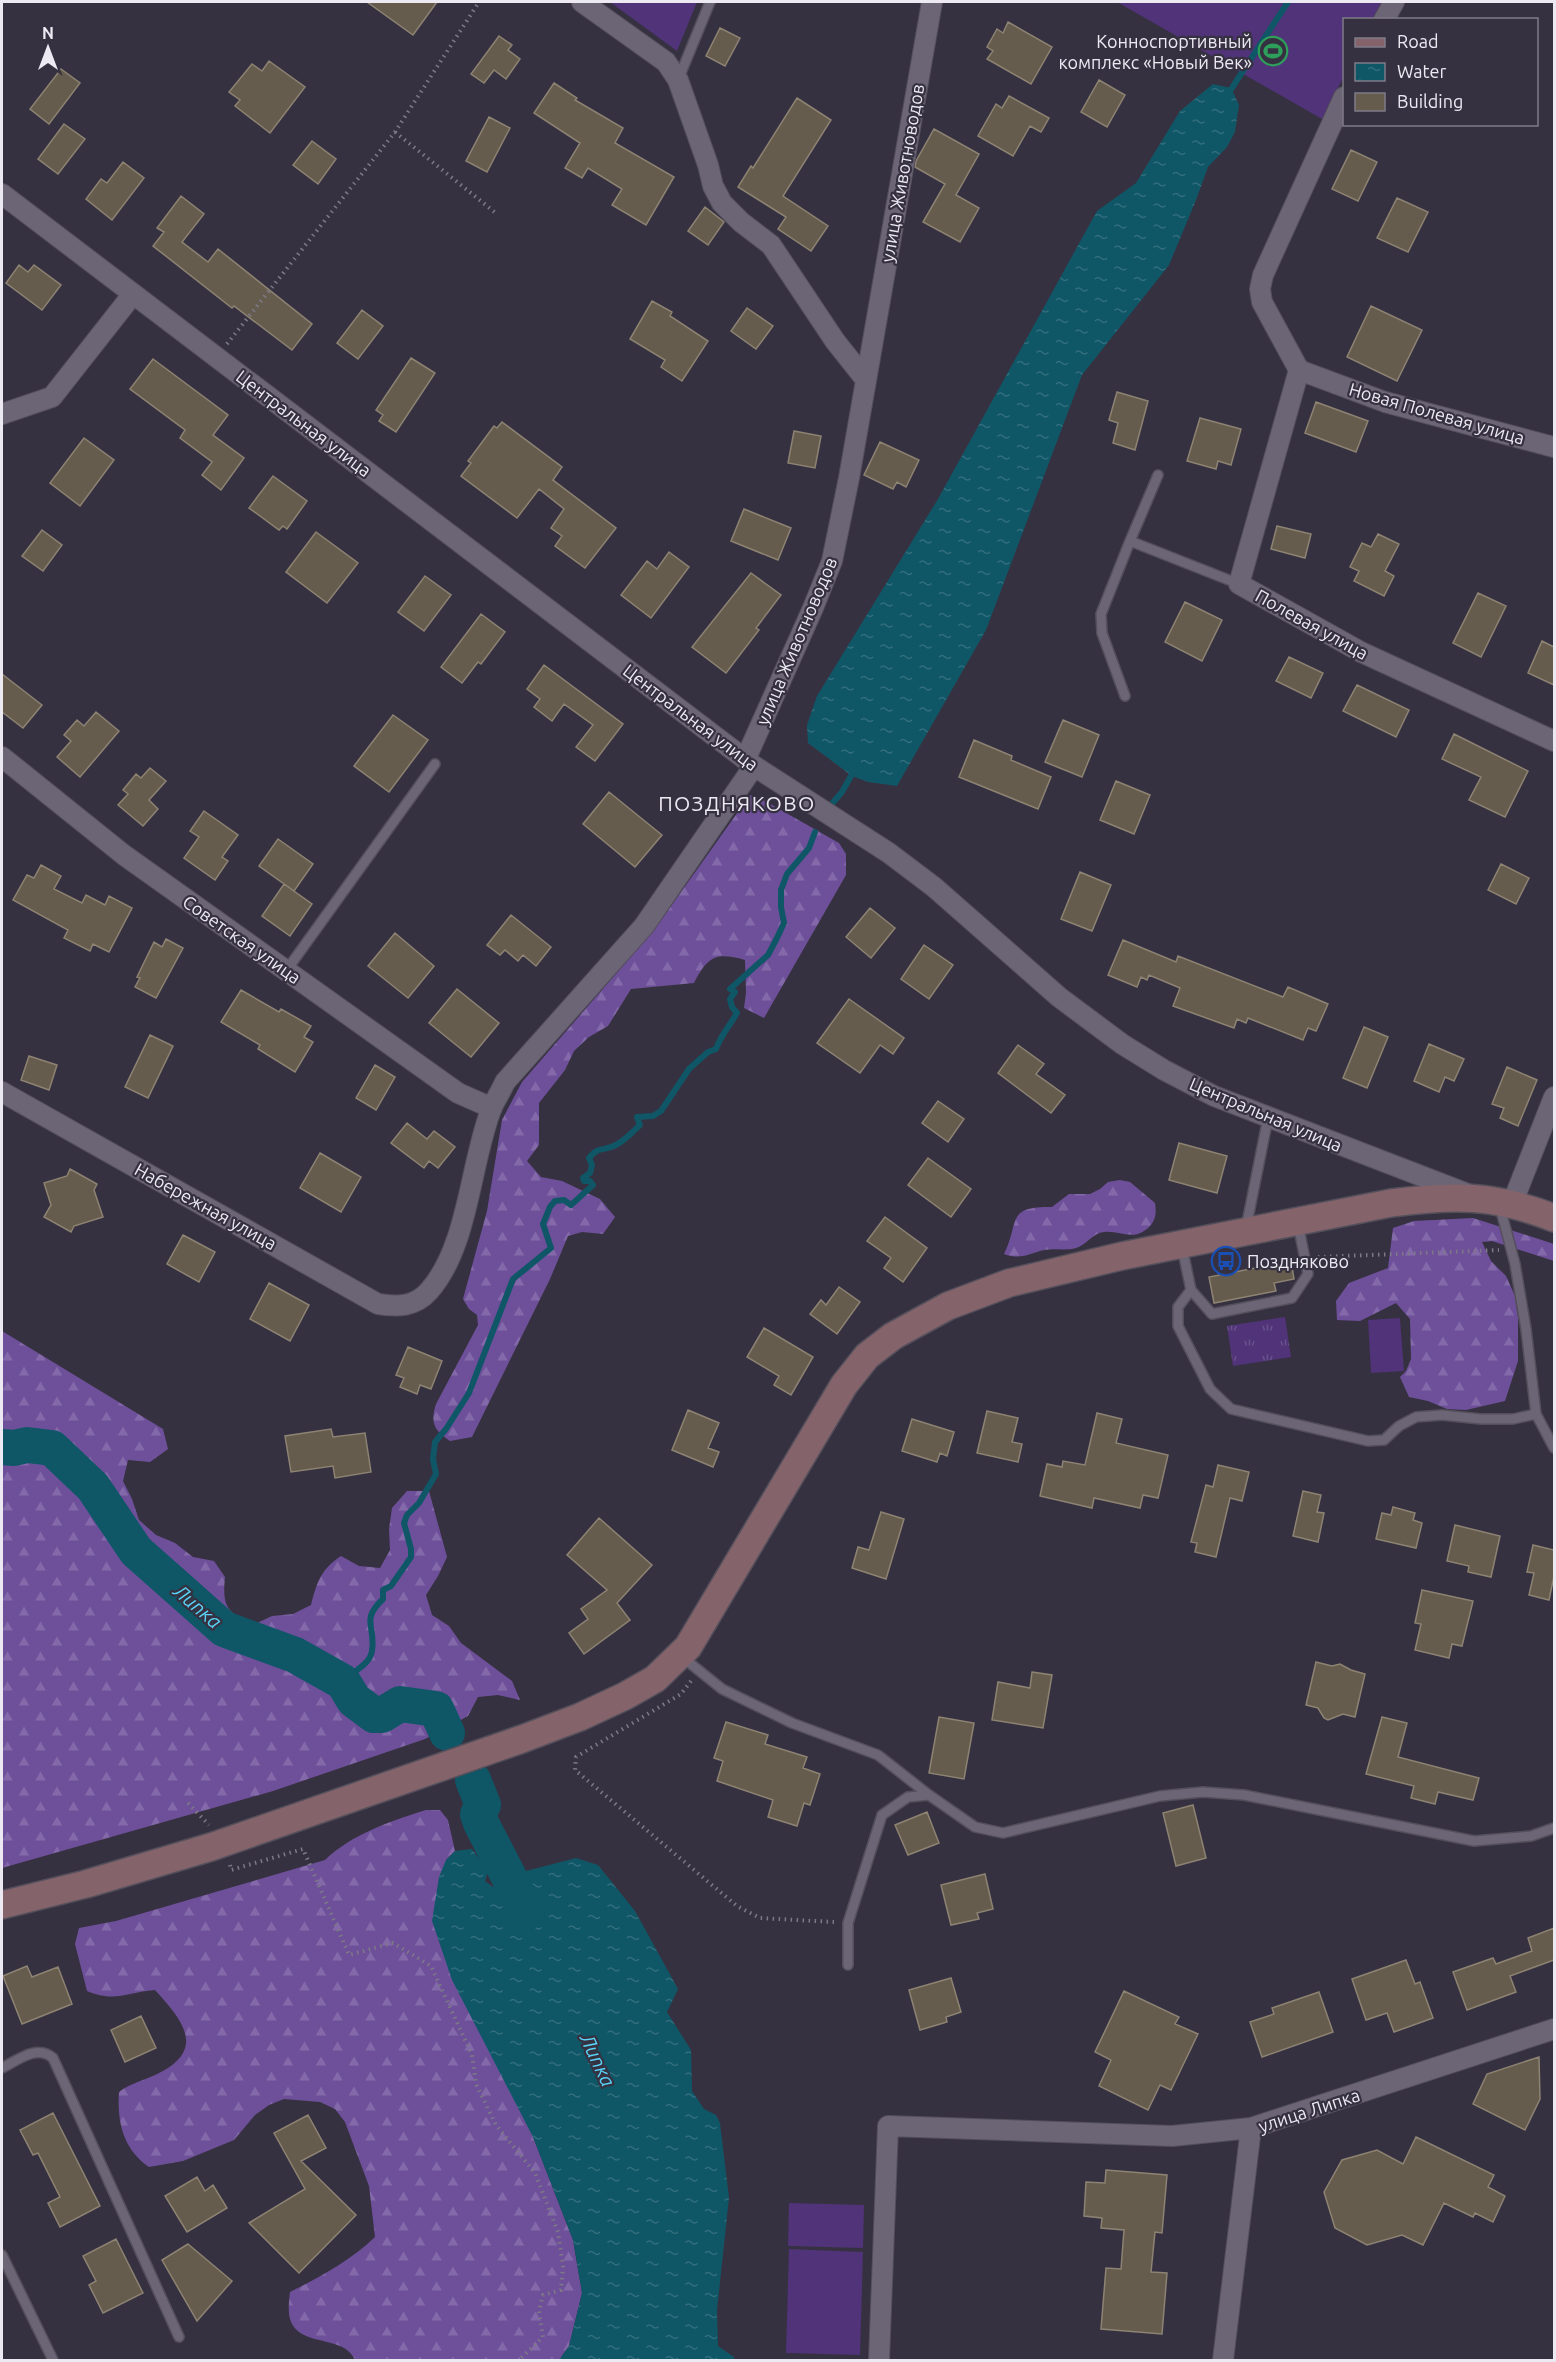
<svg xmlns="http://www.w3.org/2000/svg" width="1556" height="2362" font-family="Ubuntu,sans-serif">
  <defs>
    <pattern id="forest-firs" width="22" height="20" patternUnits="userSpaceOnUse" patternTransform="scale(1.5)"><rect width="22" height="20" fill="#6e509a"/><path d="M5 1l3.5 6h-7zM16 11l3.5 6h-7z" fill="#8369a9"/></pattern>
    <pattern id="park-tufts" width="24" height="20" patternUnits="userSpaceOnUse" patternTransform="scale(1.5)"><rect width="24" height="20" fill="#503378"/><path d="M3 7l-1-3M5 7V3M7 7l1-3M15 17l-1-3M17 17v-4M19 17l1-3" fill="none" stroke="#69518c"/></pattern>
    <pattern id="water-ripples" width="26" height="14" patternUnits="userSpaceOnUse" patternTransform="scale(1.5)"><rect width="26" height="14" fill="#0f5667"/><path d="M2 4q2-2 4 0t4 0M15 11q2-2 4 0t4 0" fill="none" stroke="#326e7d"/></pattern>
  </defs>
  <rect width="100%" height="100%" fill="#363140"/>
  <path fill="url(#forest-firs)" d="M750 795 765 801 839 843 846 854V875L764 1018 744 1008 746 993 745 960C716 952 708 956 694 983L631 989 608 1026 589 1037 574 1051 565 1070 539 1103V1145L527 1161 541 1177 562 1181 600 1199 615 1217 603 1234 582 1232 568 1236 550 1279 472 1437 450 1441C434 1430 430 1423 436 1404L478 1325 477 1315 469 1309 463 1299 487 1211 502 1120 522 1082 654 930Z
    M1120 1180 1130 1182 1155 1203C1157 1215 1155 1224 1144 1231 1131 1240 1118 1230 1104 1232 1093 1233 1086 1245 1076 1248 1066 1251 1054 1248 1044 1250 1028 1254 1021 1260 1004 1254 1020 1222 1005 1206 1052 1207L1069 1194H1090L1100 1189 1108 1182Z
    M1473 1218 1554 1244V1261L1492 1241 1482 1242 1491 1261 1506 1276 1515 1296 1518 1317V1361L1505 1401 1466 1410 1447 1409 1428 1401 1409 1397 1400 1377 1406 1371 1411 1359 1410 1319 1396 1303 1360 1321 1337 1320 1336 1301 1349 1283 1388 1268 1393 1228 1414 1221Z
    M2 1331 163 1429 168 1449 150 1462 128 1460 123 1481 132 1499 139 1520 156 1535 175 1543 193 1557 214 1561 225 1577C222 1607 227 1612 253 1625L272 1616 293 1614 311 1605C317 1582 321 1569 341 1556L359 1566 380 1568 390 1550 389 1529 392 1508 407 1491H429L447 1557 438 1576 426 1595 432 1615 449 1626 461 1643 512 1681 520 1700 498 1695 478 1697 468 1716 425 1739 273 1791 2 1868Z
    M426 1810H440L448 1820 455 1851 446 1860 533 2137 573 2240 582 2293 569 2346 559 2360H355C344 2335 305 2347 292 2324 287 2315 289 2301 290 2292 320 2277 350 2261 375 2237L369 2186 345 2122 335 2109 320 2102 284 2099 269 2105 255 2115 234 2140 183 2161 149 2167C123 2149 117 2122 119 2092 132 2082 147 2080 161 2072 208 2047 179 2017 155 1990 127 1992 115 2003 87 1991L75 1944 79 1928 116 1921 325 1860C352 1834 391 1821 426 1810Z"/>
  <path fill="url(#park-tufts)" d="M1285 1317 1291 1357 1233 1366 1227 1326Z"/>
  <path fill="#503378" d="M610 2H697L677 51Z
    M1117 2H1383L1374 19 1344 20V76L1322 119Z
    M1400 1318 1404 1371 1371 1373 1368 1320Z
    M789 2203 864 2205 863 2248 788 2246Z
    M789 2249 863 2252 860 2355 786 2353Z"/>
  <path fill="url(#water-ripples)" d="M1213 84 1231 88 1239 105 1235 132 1227 147 1208 167 1196 200 1169 265 1082 375 986 630 897 786 868 782 852 776 808 743 807 725 817 696 938 499 1097 211 1136 183 1180 111Z
    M472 1849 488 1871 485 1881 493 1887H504L502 1872 506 1867 515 1868 522 1872 576 1858 598 1865 635 1911 678 1989 667 2012 691 2050 692 2091 704 2109 716 2115 720 2123 729 2198 717 2310 718 2346 734 2357V2360H559L569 2346 582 2293 573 2240 533 2137 452 1980 432 1921 439 1877 446 1860 455 1851Z"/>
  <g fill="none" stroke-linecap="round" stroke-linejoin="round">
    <path stroke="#0f5667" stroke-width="6" d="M1228 94 1288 2
      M830 806 842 792 855 769
      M343 1682C351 1671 369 1667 372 1651 376 1625 360 1621 383 1599V1590L391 1586 411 1557V1549L404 1523 407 1515 419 1503 436 1474 433 1459 435 1442 446 1429 469 1393 513 1279 551 1248 543 1224 550 1207 555 1201 564 1200 571 1205 593 1185 590 1181H584L583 1178 590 1173 592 1165 589 1158C598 1147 600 1151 611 1147 622 1144 632 1132 640 1125L637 1117 653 1116 661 1111 689 1069 708 1052 716 1049C722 1033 729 1027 737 1013L732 1007 730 999 735 992 730 989 768 955 776 940 784 923 781 907V890L787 874 809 848 815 832"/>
    <path stroke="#0f5667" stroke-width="36" d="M2 1447 14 1448 27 1445 52 1448 93 1487 136 1551 224 1629 295 1655 343 1682 354 1700 374 1715H382L400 1704 436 1709 447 1733
      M473 1780 483 1805 478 1814 481 1823 527 1912"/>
  </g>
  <path fill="#665c4d" stroke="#8d8373" stroke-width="1.5" d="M367 2H437L413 35Z
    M1008 22 1052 47 1031 84 987 59 993 51 987 47 997 29 1003 33Z
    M720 28 740 38 725 66 706 56Z
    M499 36 512 45 508 50 520 59 506 79 494 70 484 83 471 74Z
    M269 61 305 87 270 133 235 106 240 100 229 92 252 64 262 71Z
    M61 69 80 83 49 124 30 109Z
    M1099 80 1125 95 1107 127 1081 112Z
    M554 83 577 98 575 100 623 128 615 143 674 177 646 225 612 205 622 189 588 168 582 178 565 168 580 143 534 113Z
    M1009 96 1049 118 1041 132 1030 126 1013 156 978 136 996 104 1002 108Z
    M797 98 831 120 783 196 828 226 811 251 778 229 786 217 738 187 751 166 753 168Z
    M489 117 510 128 487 172 466 161Z
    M64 124 85 139 58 174 38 159Z
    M934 129 979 154 956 195 979 208 960 242 923 222 945 184 915 167 916 161Z
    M312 141 336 159 318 184 293 165Z
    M1351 150 1377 162 1358 201 1332 189Z
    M123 162 144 178 112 220 86 199 101 179 107 183Z
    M181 196 204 214 182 242 208 262 218 249 312 324 292 350 234 306 232 308 153 246 164 232 157 228Z
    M1397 198 1428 212 1408 252 1377 238Z
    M705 207 724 222 708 245 688 231Z
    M19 265 28 272 34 265 61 285 42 310 6 283Z
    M652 301 672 312 670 316 708 341 682 381 661 367 665 360 630 339Z
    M1371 306 1422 330 1397 381 1347 357Z
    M747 308 773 326 756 349 731 331Z
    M362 310 383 326 358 359 337 343Z
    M411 358 435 373 396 432 379 421 383 415 376 410Z
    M153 359 228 415 213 435 244 458 221 490 202 475 212 462 180 438 185 430 130 389Z
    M1117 392 1148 401 1135 450 1113 443 1118 423 1109 420Z
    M1316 402 1368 421 1356 452 1305 433Z
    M1200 418 1241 429 1231 465 1218 461 1216 469 1187 461Z
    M502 422 562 467 553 480 616 528 585 568 555 546 562 536 551 528 564 509 539 489 517 518 461 476 471 463 468 461 494 426 497 428Z
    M794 431 821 436 815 468 788 463Z
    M84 438 114 460 80 506 50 483Z
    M880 442 919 460 906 487 897 482 893 489 864 475Z
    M273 476 307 501 287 529 283 526 279 530 249 508Z
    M744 509 791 528 778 560 731 541Z
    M1277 526 1311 534 1305 558 1271 549Z
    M42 530 62 545 43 571 22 556Z
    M316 532 358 563 327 603 286 572Z
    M1378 534 1399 544 1385 571 1394 576 1384 596 1354 581 1359 571 1350 567 1362 543 1371 547Z
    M669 552 689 567 651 618 621 595 647 561 657 569Z
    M751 573 781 595 756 628 759 630 726 673 692 647Z
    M425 576 451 595 424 631 398 612Z
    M1478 593 1506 606 1481 657 1453 643Z
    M1185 602 1222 620 1202 661 1165 642Z
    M481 614 505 632 481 664 478 662 462 683 441 667Z
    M1542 641 1554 647V685L1528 673Z
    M1289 657 1323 673 1311 698 1276 681Z
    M544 665 623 724 595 761 576 747 593 725 564 704 552 721 534 707 540 699 527 689Z
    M2 674 42 705 23 728 2 712Z
    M1357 685 1409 710 1396 737 1343 711Z
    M96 712 119 731 80 777 57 757 71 741 64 735 77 720 84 726Z
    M393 715 428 740 389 792 354 766Z
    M1063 720 1099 735 1082 777 1045 762Z
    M1454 734 1528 771 1505 817 1469 800 1481 777 1442 759Z
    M974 740 1012 756 1011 760 1051 777 1038 809 959 777Z
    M150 768 166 781 149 800 158 809 143 826 118 805 128 794 123 790 136 774 141 778Z
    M1116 781 1150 795 1134 834 1100 820Z
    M609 792 662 835 635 867 583 824Z
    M204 811 238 835 222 857 228 861 215 880 184 858 199 837 190 831Z
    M278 839 313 864 294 891 259 866Z
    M1501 864 1529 878 1516 904 1488 890Z
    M41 865 61 876 54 889 82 903 86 895 105 905 109 896 132 908 109 952 93 944 90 951 64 938 68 930 13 900 27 875 34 878Z
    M1080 872 1111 885 1092 931 1061 919Z
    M284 884 312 904 290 936 262 916Z
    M870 908 895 928 871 958 846 937Z
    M511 915 551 947 536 966 523 955 518 961 505 950 500 955 487 945Z
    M395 933 434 966 408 998 368 966Z
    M166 939 183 948 156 998 135 987 140 978 137 977 154 942 162 947Z
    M1123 940 1176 962 1178 956 1283 997 1288 987 1328 1004 1316 1031 1308 1028 1303 1040 1248 1018 1246 1023 1237 1019 1234 1028 1173 1006 1180 988 1149 975 1147 980 1141 977 1137 987 1108 975Z
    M924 945 953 965 929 999 901 979Z
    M457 989 499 1023 471 1057 429 1023Z
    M241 990 279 1012 281 1009 311 1026 304 1037 313 1042 295 1072 258 1049 260 1045 221 1022Z
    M849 999 904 1038 893 1054 880 1045 860 1073 817 1043Z
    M1364 1027 1388 1037 1367 1088 1343 1078Z
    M150 1035 173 1046 148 1098 125 1087Z
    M1429 1044 1464 1059 1454 1081 1445 1077 1439 1092 1414 1081Z
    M1018 1045 1044 1064 1036 1074 1065 1095 1051 1113 998 1073Z
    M29 1056 57 1065 49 1090 21 1080Z
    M375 1065 395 1077 376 1110 356 1098Z
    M1507 1067 1537 1080 1518 1126 1500 1118 1504 1108 1492 1104Z
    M938 1101 964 1119 948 1142 922 1123Z
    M407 1123 427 1139 434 1131 455 1147 438 1168 429 1161 424 1168 391 1143Z
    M1179 1143 1227 1156 1217 1193 1169 1180Z
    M320 1153 361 1177 341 1212 300 1188Z
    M928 1158 971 1189 951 1217 908 1185Z
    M70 1169 97 1184 94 1190 103 1217 74 1226 71 1232 44 1217 51 1205 44 1183 67 1176Z
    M885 1217 927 1248 903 1282 884 1268 891 1258 867 1241Z
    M183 1235 215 1252 199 1282 167 1264Z
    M1291 1261 1294 1279 1274 1283 1276 1291 1214 1303 1209 1277Z
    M269 1283 309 1305 290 1341 250 1319Z
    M839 1287 860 1302 837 1334 810 1314 821 1300 826 1305Z
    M764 1328 813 1357 791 1395 774 1385 779 1376 747 1357Z
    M408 1347 442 1361 431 1389 420 1385 417 1394 400 1387 404 1378 396 1375Z
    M688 1410 719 1423 708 1448 719 1452 713 1467 672 1450Z
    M987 1411 1018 1418 1012 1442 1022 1444 1018 1462 977 1453Z
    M1097 1413 1122 1419 1116 1443 1168 1455 1158 1498 1143 1495 1140 1508 1094 1498 1092 1508 1040 1496 1047 1464 1062 1467 1063 1461 1085 1465Z
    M912 1419 954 1432 947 1456 940 1453 937 1462 902 1451Z
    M331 1429 333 1437 365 1433 371 1472 335 1478 333 1466 291 1472 285 1436Z
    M1218 1465 1249 1472 1242 1501 1230 1498 1216 1557 1195 1552 1197 1543 1191 1542 1206 1485 1213 1487Z
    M1303 1491 1321 1495 1317 1512 1324 1513 1318 1542 1293 1536Z
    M1393 1507 1415 1513 1413 1520 1422 1523 1416 1548 1376 1539 1382 1513 1391 1515Z
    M881 1512 904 1519 886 1579 852 1568 858 1547 869 1550Z
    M599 1518 652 1565 617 1603 630 1620 584 1654 569 1633 588 1619 581 1609 607 1590 567 1555Z
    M1455 1525 1500 1536 1491 1577 1468 1572 1469 1566 1447 1561Z
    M1533 1545 1554 1550V1576L1549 1600 1529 1595 1534 1573 1527 1572Z
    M1422 1590 1473 1601 1462 1646 1452 1644 1449 1658 1415 1650 1421 1624 1415 1623Z
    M1316 1662 1332 1666 1340 1664 1351 1670 1365 1674 1355 1717 1343 1714 1328 1720 1324 1718 1318 1708 1306 1705Z
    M1032 1672 1052 1675 1043 1728 992 1720 998 1682 1030 1688Z
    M939 1717 974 1723 964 1779 929 1773Z
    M1382 1717 1407 1723 1398 1757 1479 1778 1473 1800 1438 1792 1435 1804 1411 1798 1414 1786 1366 1774Z
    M726 1722 768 1735 765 1744 807 1757 803 1768 820 1774 810 1805 804 1803 797 1826 768 1817 773 1800 717 1781 723 1761 714 1758Z
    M1193 1805 1206 1858 1176 1866 1163 1813Z
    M927 1812 939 1843 908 1855 895 1825Z
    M985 1874 993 1909 977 1913 979 1919 951 1925 941 1885Z
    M1554 1928V1960L1510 1976 1516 1992 1467 2010 1453 1972 1493 1958 1496 1964 1532 1951 1528 1938Z
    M1406 1960 1415 1984 1420 1982 1433 2018 1394 2032 1387 2013 1366 2020 1352 1979Z
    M27 1966 32 1977 58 1967 72 2004 22 2024 3 1976Z
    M951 1978 961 2012 946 2017 947 2022 920 2030 909 1990Z
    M1124 1991 1179 2017 1175 2024 1198 2034 1171 2090 1160 2085 1148 2110 1099 2086 1111 2060 1095 2052Z
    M1319 1992 1333 2032 1262 2057 1250 2022 1274 2014 1272 2008Z
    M141 2016 156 2048 125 2062 111 2030Z
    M1539 2057 1540 2099 1525 2130 1473 2104 1487 2074Z
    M53 2113 100 2206 60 2227 48 2203 60 2197 38 2153 33 2155 20 2130Z
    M308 2115 326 2148 301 2161 356 2215 299 2273 249 2223 305 2189 274 2133Z
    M1416 2137 1494 2175 1488 2187 1505 2196 1493 2222 1475 2213 1473 2217 1444 2203 1423 2245 1402 2235 1367 2245 1335 2228 1324 2192 1342 2160 1377 2150 1403 2164Z
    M1106 2170 1167 2175 1162 2233 1155 2232 1151 2272 1167 2273 1162 2334 1101 2329 1106 2268 1121 2269 1124 2230 1101 2228 1102 2218 1084 2216 1086 2182 1105 2183Z
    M197 2177 205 2191 213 2185 227 2208 187 2232 165 2196Z
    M116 2239 143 2293 103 2313 89 2285 96 2281 83 2256Z
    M188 2244 232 2281 197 2321 162 2260Z"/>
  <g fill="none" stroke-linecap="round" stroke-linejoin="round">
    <g stroke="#544f5b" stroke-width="12">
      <path id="lane" d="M678 80 710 2
        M1130 541 1158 475
        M1125 696 1102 633 1101 614 1130 541 1239 584
        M286 971 435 764
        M1500 1207 1515 1264 1526 1329 1536 1414 1554 1448
        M1246 1228 1268 1118
        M1182 1247 1191 1290 1212 1314 1292 1298 1308 1274 1298 1224
        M1191 1290 1178 1307V1326L1210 1389 1231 1409 1368 1441 1384 1440 1399 1426 1416 1417 1442 1415 1481 1419H1513L1536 1414
        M681 1656 722 1689 792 1723 878 1755 929 1795 975 1827 1003 1833 1160 1796 1203 1792 1244 1795 1474 1841 1531 1836 1554 1828
        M848 1965V1923L882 1815 908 1797 929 1795
        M2 2068C18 2060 37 2044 53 2058L179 2337
        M2 2255 53 2360"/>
    </g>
    <g stroke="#544f5b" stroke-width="22">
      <path id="street" d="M582 2 666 62 678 80 708 165 713 186 722 203 741 222 771 245 835 341 866 380
        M1384 20 1394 2
        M1344 97 1263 275 1260 289 1262 302 1299 370 1385 402 1554 447
        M2 194 754 766 889 853 934 887 1059 997 1122 1044 1164 1070 1214 1096 1468 1194
        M1299 370 1239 584 1361 652 1554 741
        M2 414 52 397 133 294
        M2 757 124 855 458 1093 492 1108
        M746 758 813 608 832 561 849 478 932 2
        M2 1092 378 1304C398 1307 415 1307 429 1291 469 1246 470 1162 492 1107 496 1099 501 1091 505 1082L644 926 754 766
        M1512 1204 1554 1097
        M879 2360 888 2126 1172 2136 1251 2128
        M1223 2360 1251 2128 1554 2029"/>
    </g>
    <g stroke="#544f5b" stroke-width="30">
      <path id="secondary" d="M2 1905 86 1884 211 1847 522 1739 580 1717 625 1696 655 1679 688 1647 844 1385 867 1356 893 1336 948 1306 1009 1283 1122 1256 1391 1203C1455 1195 1493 1194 1554 1218"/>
    </g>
    <path stroke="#7d7986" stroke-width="4" stroke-dasharray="1.5 4.5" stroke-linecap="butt" d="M395 132 497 214
      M227 344 395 132 479 2
      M1318 1257 1499 1250
      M691 1681 681 1694 576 1757 575 1770 737 1906 760 1918 834 1922
      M188 1803 209 1825
      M230 1865 231 1870 303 1849 349 1955 393 1943 431 1966 472 2055 476 2084 496 2125 535 2173 558 2232 563 2266 561 2290 543 2295 539 2311 543 2337 519 2360"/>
    <use href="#lane" stroke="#6b6576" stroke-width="9"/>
    <use href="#street" stroke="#6b6576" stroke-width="20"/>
    <use href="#secondary" stroke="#84646a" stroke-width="27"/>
  </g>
  <defs>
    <g id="stadium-ring" transform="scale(1.5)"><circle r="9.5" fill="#363140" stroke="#2e9e5b" stroke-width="1.5"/><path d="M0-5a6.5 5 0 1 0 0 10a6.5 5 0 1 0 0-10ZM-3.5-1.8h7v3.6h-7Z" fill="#2e9e5b"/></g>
    <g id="bus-ring" transform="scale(1.5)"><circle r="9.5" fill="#363140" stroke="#1a4fb4" stroke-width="1.5"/><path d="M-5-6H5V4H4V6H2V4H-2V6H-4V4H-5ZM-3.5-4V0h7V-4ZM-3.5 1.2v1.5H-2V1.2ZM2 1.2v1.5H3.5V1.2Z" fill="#1a4fb4"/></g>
  </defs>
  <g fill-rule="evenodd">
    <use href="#stadium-ring" x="1273" y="51"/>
    <use href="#bus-ring" x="1226" y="1261"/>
  </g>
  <g text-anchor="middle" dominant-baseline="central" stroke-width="4.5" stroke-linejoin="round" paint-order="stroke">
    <g font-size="18" fill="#ece9f3" stroke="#363140" text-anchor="end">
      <text x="1252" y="41">Конноспортивный<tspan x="1252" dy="21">комплекс «Новый Век»</tspan></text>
      <text x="1247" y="1261" text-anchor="start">Поздняково</text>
    </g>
    <g font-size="18" fill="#ece9f3" stroke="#363140">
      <text transform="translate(902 173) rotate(-80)">улица Животноводов</text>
      <text transform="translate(1437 413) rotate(16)">Новая Полевая улица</text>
      <text transform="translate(304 423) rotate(37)">Центральная улица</text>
      <text transform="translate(1312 624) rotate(29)">Полевая улица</text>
      <text transform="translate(796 641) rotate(-67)">улица Животноводов</text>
      <text transform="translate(691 717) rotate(37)">Центральная улица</text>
      <text transform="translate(242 939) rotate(35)">Советская улица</text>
      <text transform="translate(1266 1114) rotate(23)">Центральная улица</text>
      <text transform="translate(206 1206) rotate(29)">Набережная улица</text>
      <text transform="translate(1309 2110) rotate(-18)">улица Липка</text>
    </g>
    <g font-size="20" font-style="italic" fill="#58d3f5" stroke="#363140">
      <text transform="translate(198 1606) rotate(41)">Липка</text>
      <text transform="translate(598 2060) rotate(65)">Липка</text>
    </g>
    <g font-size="21" letter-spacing="1.5" fill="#ece9f3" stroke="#363140">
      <text x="737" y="803">ПОЗДНЯКОВО</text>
    </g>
  </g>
  <rect width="1556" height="2362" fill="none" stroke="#ece9f3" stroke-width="6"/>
  <rect x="1343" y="18" width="195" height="108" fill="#363140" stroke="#7f7b88" stroke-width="1.5"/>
  <rect x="1355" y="38" width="30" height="9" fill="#84646a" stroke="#7f7b88" stroke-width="1.5"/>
  <text x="1397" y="48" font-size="18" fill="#ece9f3">Road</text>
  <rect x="1355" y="63" width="30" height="18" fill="url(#water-ripples)" stroke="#7f7b88" stroke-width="1.5"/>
  <text x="1397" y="78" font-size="18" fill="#ece9f3">Water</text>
  <rect x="1355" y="93" width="30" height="18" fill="#665c4d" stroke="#7f7b88" stroke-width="1.5"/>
  <text x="1397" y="108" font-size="18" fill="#ece9f3">Building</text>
  <g transform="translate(48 48)" stroke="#363140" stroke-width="4.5" paint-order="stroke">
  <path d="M0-4.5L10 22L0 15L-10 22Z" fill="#ece9f3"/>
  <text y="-9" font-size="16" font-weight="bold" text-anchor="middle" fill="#ece9f3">N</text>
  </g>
</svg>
